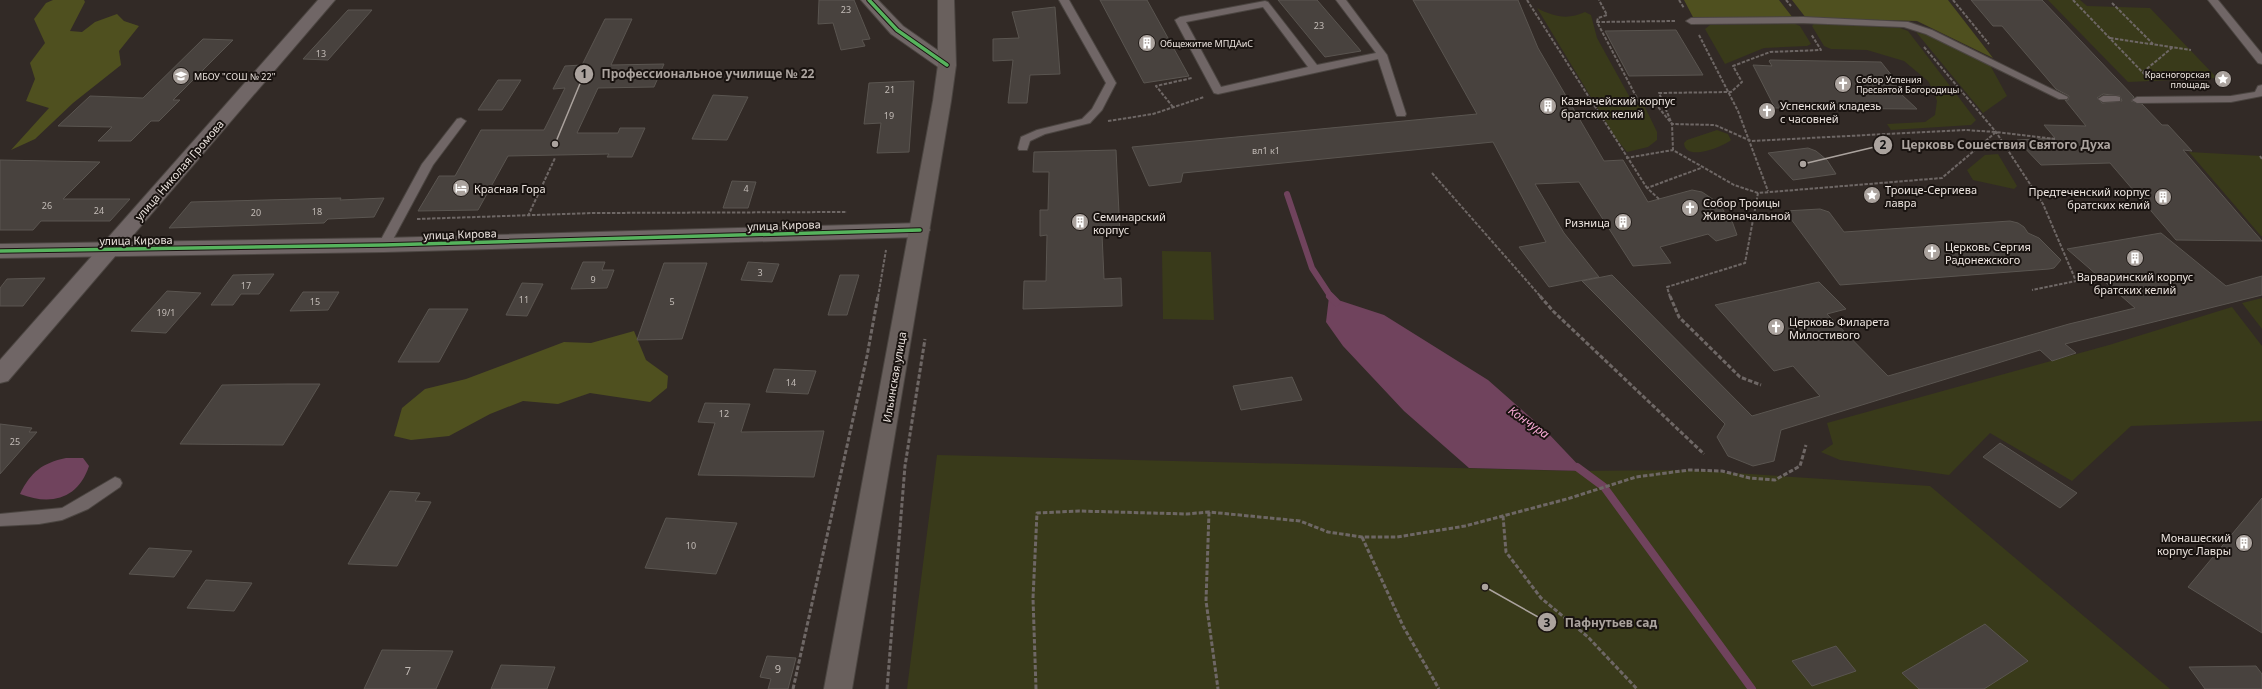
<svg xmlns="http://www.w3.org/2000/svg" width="2262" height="689" font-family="'Noto Sans',sans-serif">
  <rect width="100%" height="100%" fill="#322a26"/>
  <path fill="#393a1a" d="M2048 0H2080L2087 6 2150 8 2217 78 2128 82Z
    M1537 8C1554 17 1568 20 1585 12L1591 15 1597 38 1634 105H1644L1657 132V140L1648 147 1627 152 1615 137Z
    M1795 24 1800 26 1811 44 1807 46 1764 48 1725 64 1705 29 1710 25Z
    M1814 24 1900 28 1908 31 1976 120 1971 125 1891 130 1887 124 1925 122 1935 115 1937 101 1933 90 1928 81 1904 61 1867 50 1831 49 1824 46 1812 26Z
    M1916 32 1930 36 1990 65 2007 96 1983 113Z
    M1717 130 1728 134 1731 140C1723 147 1685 162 1684 143L1687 140Z
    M2189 152 2262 156V236H2261Z
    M1998 154 2017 186 2014 189 1973 180 1967 170 1985 155Z
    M1162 251 1211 252 1214 320 1163 319Z
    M2262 298V329L2242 303Z
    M2232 307 2262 346V421L2131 426 2072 481 1990 433 1949 475 1840 460 1821 452 1833 444 1827 423 2109 345Z
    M937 455 1574 471 1689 470 1930 486 2170 689H907Z"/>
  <path fill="#4f501f" d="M53 0H84L85 2 70 31 82 32 95 22 117 14 124 21 139 26 119 51 121 65 73 103 35 139 11 150 49 108 26 101 35 79 30 63 45 43 34 19 46 3Z
    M1684 0H1779L1793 18 1694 19Z
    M1792 0H1948L1993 58 1917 21 1806 18Z
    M634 331 646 360 668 376 667 388 650 402 590 393 558 404 523 401 490 414 449 436 411 440 394 436 402 408 425 389 466 379 564 342 591 343Z"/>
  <path fill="#70435d" d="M1329 297 1384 315 1488 380 1546 431 1584 471 1469 468 1404 411 1343 346 1326 322Z
    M66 458H83L89 466C78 499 51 506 20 494 31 472 42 463 66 458Z"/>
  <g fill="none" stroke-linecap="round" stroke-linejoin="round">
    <path stroke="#70435d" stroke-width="6" d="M1287 194 1312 268 1331 297"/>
    <path stroke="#70435d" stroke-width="8" d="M1330 296 1336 302
      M1577 467 1604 487 1752 689"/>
  </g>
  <path fill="#48423e" stroke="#5a5550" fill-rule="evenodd" d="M819 0H854L870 39 862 40 865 46 841 50 833 23 818 24Z
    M1100 0H1147L1189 76 1144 83Z
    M1278 0H1317L1361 51 1325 57Z
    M1413 0H1518L1538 48 1604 161 1623 160 1648 202 1692 190 1702 192 1717 202 1724 211 1723 214 1732 221 1737 235 1716 241 1708 234 1660 247 1671 263 1633 266 1579 182 1535 184 1564 233 1599 277 1549 287 1519 247 1546 242 1493 142 1183 173 1181 182 1149 186 1132 147 1477 114Z
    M1971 0H2042L2134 97 2131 101 2142 104 2162 125H2168L2192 151 2183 150 2262 241 2176 240 2110 163 2041 165 2017 140 2055 138 2044 125 2086 126 2065 100H2068L2069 96 2056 89 2002 26H1993ZM2103 94 2120 96 2122 101 2102 103 2097 98Z
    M1055 7 1060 74 1030 75 1027 103H1008L1013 60 993 61V39L1019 38 1012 12Z
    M348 10H372L328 60 303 59Z
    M605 19H632L611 65 664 64 654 87 598 88 577 133H618L620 128H645L632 157H607L609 154 508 156 478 210 418 211 439 176H455L481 130H544L565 88 553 89 565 66 582 65Z
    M1676 30 1703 75 1629 76 1605 31Z
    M203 39 233 40 173 100H180L159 121H151L131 141H98L112 127 58 126 90 96 143 98Z
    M1770 60 1881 62 1900 86 1901 94 1917 109 1775 108 1753 65 1772 66 1769 61Z
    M498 80H521L502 110H478Z
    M914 81 909 152 877 153 881 123 864 124 869 83Z
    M713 95 748 97 727 140 692 139Z
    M1808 148 1816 151 1827 160 1836 174 1793 180 1768 153Z
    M1116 150 1120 234H1102L1104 279 1121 278 1122 306 1023 309 1024 281H1046L1047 235 1040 236V210H1048L1049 172H1033L1034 152Z
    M0 160 100 162 63 199H130L110 221H41L33 230H0Z
    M732 181 756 182 748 208H723Z
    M341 198 340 200 384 198 374 217 328 219 324 223 169 228 191 202Z
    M1820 209 1829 212 1844 232 2010 221 2018 223 2024 227 2028 233 2039 238 2061 260 2054 268 2049 269 1840 285 1785 211Z
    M2161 233 2226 286 2262 276V295L2065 344 2076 353 2052 361 2040 350 1781 430 1774 461 1753 466 1728 456 1717 437 1725 424 1582 281 1612 275 1752 416 1820 396 1793 366 1774 371 1715 305 1819 282 1846 309 1827 314 1888 376 2069 324 2135 308 2067 249Z
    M583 262H605L602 270H614L607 288 571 289Z
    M748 262 779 264 772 282 741 280Z
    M664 263H707L682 339 637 340Z
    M274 274 259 294H241L233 305H211L233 275Z
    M840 275H859L847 315H828Z
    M45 278 23 306H0V288L7 279Z
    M522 283 543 284 527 316 506 315Z
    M167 291 201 293 166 333 131 331Z
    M303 292H339L328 310 290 311Z
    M429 309H468L439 362H398Z
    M774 369 816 371 808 394 766 392Z
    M1292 377 1302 400 1241 410 1233 386Z
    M287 384H320L283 445 180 444 222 385Z
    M705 403 750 404 741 432 824 431 814 477 698 475 715 423 698 422Z
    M0 424 32 428 29 432H37L0 474Z
    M2000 443 2077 493 2060 508 1983 457Z
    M390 491 420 493 415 501 431 502 397 566 348 564Z
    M2262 498V633L2188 587Z
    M666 518 737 523 716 574 645 568Z
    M149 548 192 551 174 577 129 574Z
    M206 580 252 583 234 611 187 608Z
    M1985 624 2028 661 1984 689H1919L1902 673Z
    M1836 646 1856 671 1812 686 1792 661Z
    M382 650 453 651 436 689H364Z
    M767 656 796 658 788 689H768L771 679 760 677Z
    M501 665 555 667 547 689H491Z
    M2256 666 2262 674V689H2205L2189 667Z"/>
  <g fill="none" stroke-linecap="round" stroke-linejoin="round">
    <g stroke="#4b4541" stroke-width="2">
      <path id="service" d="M1059 0H1069L1116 83 1102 110 1090 123 1045 134 1030 141 1027 150H1019L1018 148 1021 137 1037 130 1082 119 1092 109 1106 83Z
        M1336 0H1346L1387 55 1406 114 1405 116H1397L1396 114 1378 59 1218 94 1214 93 1175 20 1180 17 1265 1 1268 2 1317 65 1376 53ZM1263 7 1308 67 1221 87 1186 22Z
        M2208 0H2218L2262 54V64L2258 63Z
        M1803 17 1908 22 1932 30 2068 97 2067 99H2059L1926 34 1904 27 1803 23 1691 24 1686 21 1691 18Z
        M2262 85V96L2231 102 2137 103 2132 100 2137 97 2231 96 2255 92 2258 86Z
        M2116 96 2120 97V101L2103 102 2098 99 2103 96Z
        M461 118 466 121 433 165 390 245 388 248H380L378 245 422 164 457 119Z
        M115 477 120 479 122 483 120 487 88 509 62 520 39 524 0 526V514L62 508Z"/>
    </g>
    <g stroke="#4b4541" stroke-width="2">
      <path id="minor" d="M318 0H335L8 381 0 383V360Z
        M861 0H878L903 26 953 61 956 65 953 69H941L891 34Z"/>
    </g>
    <g stroke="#4b4541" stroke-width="2">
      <path id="tertiary" d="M920 223 927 225 930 230 927 235 920 237 384 252 0 258V244L384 238Z"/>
    </g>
    <g stroke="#4b4541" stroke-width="2">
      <path id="secondary" d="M938 0H954L956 65 951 101 852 689H824L933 101 938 65Z"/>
    </g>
    <path stroke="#6e6765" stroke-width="2" stroke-dasharray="3.5 1.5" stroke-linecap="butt" d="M1527 0 1647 188
      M1679 0 1684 8
      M1786 0 1791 6
      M1953 0 1989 44
      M2073 0 2151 81
      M2112 3 2153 44
      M1675 21 1597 22 1639 102H1654L1672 124 1659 93 1731 92 1742 82 1733 66 1770 52 1821 50 1811 34
      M1597 22 1598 18 1607 15 1599 0
      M1699 35 1738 111 1768 191
      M2110 38 2191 50
      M1924 47 1996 132 2043 204 2076 281 2032 290
      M2143 72 2173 47
      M1173 107 1156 86 1192 78
      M1108 121 1153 114 1204 97
      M2260 156 2262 159
      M1626 158 1673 150
      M1432 173 1541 297
      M1758 193 1734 185 1673 150 1672 124 1715 125 1751 141 1965 130 1996 132
      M1659 199 1647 188 1701 168
      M528 216 555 158
      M417 219 594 213 847 212
      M878 297 886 250
      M1670 297 1667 287 1745 263 1758 193 1942 178 1996 132 2055 139"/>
    <path stroke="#6e6765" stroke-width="3" stroke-dasharray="4.5 2" stroke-linecap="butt" d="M1540 296 1553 311 1704 454
      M1670 296 1679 317 1740 377 1761 385
      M1209 512 1206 601 1218 689
      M1503 516 1506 552 1541 598 1588 637 1637 689
      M1362 537 1403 626 1439 689
      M793 689 867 356 878 296
      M887 689 905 466 925 339
      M1036 689 1033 598 1037 513 1079 511 1187 514 1209 512 1300 521 1328 532 1362 537H1397L1465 526 1567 499 1636 477 1689 470 1722 471 1750 478 1775 480 1800 466 1806 445"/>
    <use href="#service" fill="#706666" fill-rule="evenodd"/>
    <use href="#minor" fill="#706666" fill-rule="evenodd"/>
    <use href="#tertiary" fill="#706666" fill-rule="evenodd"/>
    <use href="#secondary" fill="#69605d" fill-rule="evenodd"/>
    <g stroke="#191310" stroke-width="5.5">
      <path id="cycleway" d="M869 0 897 30 947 65
        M0 251 384 245 920 230"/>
    </g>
    <use href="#cycleway" stroke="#56b35d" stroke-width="3.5"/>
  </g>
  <defs>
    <g id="building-disc" transform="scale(0.9)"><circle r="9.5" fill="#aba39e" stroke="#191310"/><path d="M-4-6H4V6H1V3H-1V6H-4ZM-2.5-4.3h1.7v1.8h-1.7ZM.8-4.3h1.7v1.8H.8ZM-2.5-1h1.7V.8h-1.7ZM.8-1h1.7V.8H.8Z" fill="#fff"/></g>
    <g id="school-disc" transform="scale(0.9)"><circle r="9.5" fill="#aba39e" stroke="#191310"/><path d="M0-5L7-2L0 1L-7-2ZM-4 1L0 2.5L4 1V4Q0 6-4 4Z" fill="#fff"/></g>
    <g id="sight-disc" transform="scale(0.9)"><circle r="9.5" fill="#aba39e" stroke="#191310"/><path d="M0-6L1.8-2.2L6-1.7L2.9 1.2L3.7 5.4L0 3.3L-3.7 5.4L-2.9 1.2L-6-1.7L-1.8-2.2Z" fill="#fff"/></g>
    <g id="church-disc" transform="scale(0.9)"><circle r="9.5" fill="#aba39e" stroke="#191310"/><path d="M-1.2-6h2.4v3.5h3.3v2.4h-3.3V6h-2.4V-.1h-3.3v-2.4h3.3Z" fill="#fff"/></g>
    <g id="hotel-disc" transform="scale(0.9)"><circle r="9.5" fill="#aba39e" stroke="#191310"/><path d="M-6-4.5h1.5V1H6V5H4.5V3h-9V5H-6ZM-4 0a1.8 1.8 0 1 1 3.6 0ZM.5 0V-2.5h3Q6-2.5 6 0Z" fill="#fff"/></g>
  </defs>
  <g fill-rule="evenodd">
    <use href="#building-disc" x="1147" y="43"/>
    <use href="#school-disc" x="181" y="76"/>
    <use href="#sight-disc" x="2223" y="79"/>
    <use href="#church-disc" x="1843" y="84"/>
    <use href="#building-disc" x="1548" y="106"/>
    <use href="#church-disc" x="1767" y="111"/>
    <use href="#hotel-disc" x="461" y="188"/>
    <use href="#sight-disc" x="1872" y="195"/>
    <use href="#building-disc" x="2163" y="197"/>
    <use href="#church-disc" x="1690" y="208"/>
    <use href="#building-disc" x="1080" y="222"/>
    <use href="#building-disc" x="1623" y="222"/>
    <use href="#church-disc" x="1932" y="252"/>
    <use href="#building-disc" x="2135" y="258"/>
    <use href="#church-disc" x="1776" y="327"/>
    <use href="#building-disc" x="2244" y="543"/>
  </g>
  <g text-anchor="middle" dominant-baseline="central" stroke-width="4" stroke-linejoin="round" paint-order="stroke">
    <g font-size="9" fill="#c3bcb7">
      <text x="846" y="9">23</text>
      <text x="1319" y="25">23</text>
      <text x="321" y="53">13</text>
      <text x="890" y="89">21</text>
      <text x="889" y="115">19</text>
      <text x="1266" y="150">вл1 к1</text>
      <text x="746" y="188">4</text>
      <text x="47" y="205">26</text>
      <text x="99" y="210">24</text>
      <text x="317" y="211">18</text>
      <text x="256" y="212">20</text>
      <text x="760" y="272">3</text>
      <text x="593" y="279">9</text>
      <text x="246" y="285">17</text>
      <text x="524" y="299">11</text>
      <text x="315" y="301">15</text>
      <text x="672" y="301">5</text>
      <text x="166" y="312">19/1</text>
      <text x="791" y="382">14</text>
      <text x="724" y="413">12</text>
      <text x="15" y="441">25</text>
      <text x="691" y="545">10</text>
    </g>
    <g font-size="9" fill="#ece4df" stroke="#191310" text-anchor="start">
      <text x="1160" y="43">Общежитие МПДАиС</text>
      <text x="2210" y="74" text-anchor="end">Красногорская<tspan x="2210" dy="10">площадь</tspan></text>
      <text x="194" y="76">МБОУ "СОШ № 22"</text>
      <text x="1856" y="79">Собор Успения<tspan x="1856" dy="10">Пресвятой Богородицы</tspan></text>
    </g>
    <g font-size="11" fill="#ece4df" stroke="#191310" text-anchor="start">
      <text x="1561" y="100">Казначейский корпус<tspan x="1561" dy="13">братских келий</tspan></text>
      <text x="1780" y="105">Успенский кладезь<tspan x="1780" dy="13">с часовней</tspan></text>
      <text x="474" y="188">Красная Гора</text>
      <text x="1885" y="189">Троице-Сергиева<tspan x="1885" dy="13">лавра</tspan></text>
      <text x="2150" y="191" text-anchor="end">Предтеченский корпус<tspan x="2150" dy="13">братских келий</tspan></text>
      <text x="1703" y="202">Собор Троицы<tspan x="1703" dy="13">Живоначальной</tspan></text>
      <text x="1093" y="216">Семинарский<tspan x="1093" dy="13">корпус</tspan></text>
      <text x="1610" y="222" text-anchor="end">Ризница</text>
      <text x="1945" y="246">Церковь Сергия<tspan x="1945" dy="13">Радонежского</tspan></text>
      <text x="2135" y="276" text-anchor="middle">Варваринский корпус<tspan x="2135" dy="13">братских келий</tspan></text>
      <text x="1789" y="321">Церковь Филарета<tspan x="1789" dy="13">Милостивого</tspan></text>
      <text x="2231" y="537" text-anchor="end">Монашеский<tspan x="2231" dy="13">корпус Лавры</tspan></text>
    </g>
    <g font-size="11" fill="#ece4df" stroke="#191310">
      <text transform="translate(179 170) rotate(-49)">улица Николая Громова</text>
      <text transform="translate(784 225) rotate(-2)">улица Кирова</text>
      <text transform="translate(460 234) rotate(-2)">улица Кирова</text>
      <text transform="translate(136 240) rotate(-1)">улица Кирова</text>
      <text transform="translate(894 377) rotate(-80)">Ильинская улица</text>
    </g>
    <g font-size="11" fill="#c3bcb7">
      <text x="778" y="668">9</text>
      <text x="408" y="670">7</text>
    </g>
    <g font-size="12" font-style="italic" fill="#f9aad6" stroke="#191310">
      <text transform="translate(1529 422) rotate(35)">Кончура</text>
    </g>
  </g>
  <path fill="none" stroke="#aba39e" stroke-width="1.5" d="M555 144L584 74M1803 164L1883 145M1485 587L1547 622"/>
  <g fill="#aba39e" stroke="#191310" stroke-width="1.5">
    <circle cx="555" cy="144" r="4"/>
    <circle cx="1803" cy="164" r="4"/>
    <circle cx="1485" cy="587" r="4"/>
    <circle cx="584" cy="74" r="10"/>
    <circle cx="1883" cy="145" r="10"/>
    <circle cx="1547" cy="622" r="10"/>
  </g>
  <g font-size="12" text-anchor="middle" font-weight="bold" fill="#111">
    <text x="584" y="78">1</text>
    <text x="1883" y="149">2</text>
    <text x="1547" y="627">3</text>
  </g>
  <g font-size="12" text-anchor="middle" font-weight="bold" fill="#aba39e" stroke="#191310" stroke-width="4" stroke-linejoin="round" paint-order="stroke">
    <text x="708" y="78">Профессиональное училище № 22</text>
    <text x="2006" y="149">Церковь Сошествия Святого Духа</text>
    <text x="1611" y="627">Пафнутьев сад</text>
  </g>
</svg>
